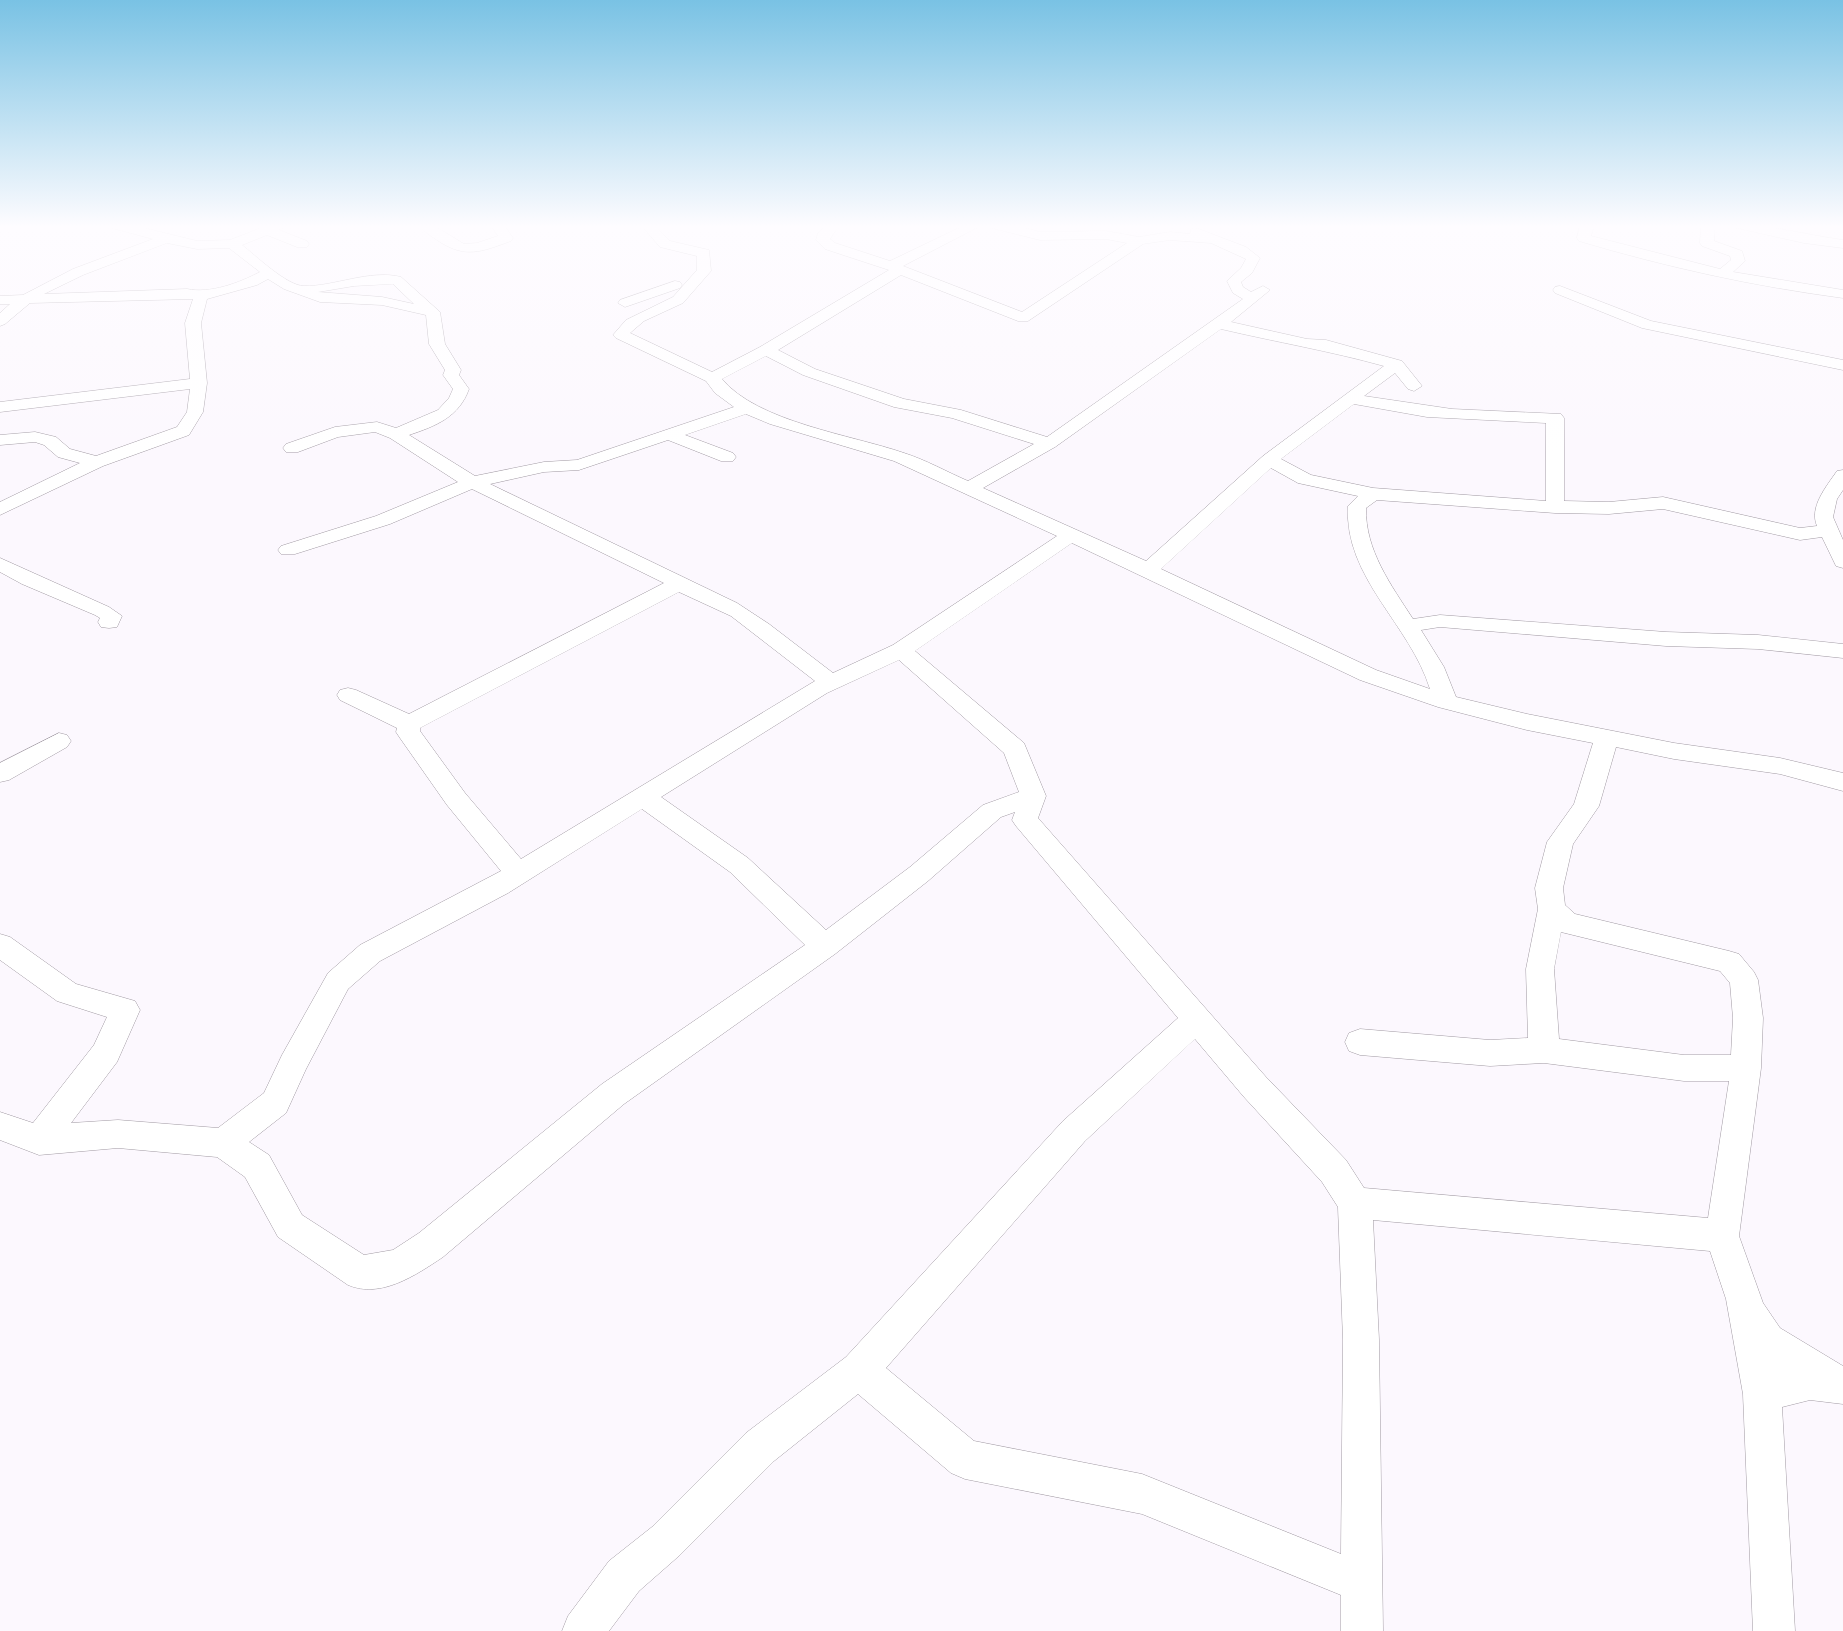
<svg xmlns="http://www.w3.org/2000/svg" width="1843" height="1631" font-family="'Asap Condensed',sans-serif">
  <rect width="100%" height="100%" fill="#fcf8fe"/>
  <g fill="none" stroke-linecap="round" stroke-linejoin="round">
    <g stroke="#a19aa3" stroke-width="1">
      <path id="minor" d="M111 225H132L197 241 230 240 269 225H287L279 230 307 241 309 244 307 247H297L267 235 242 245C255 255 287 286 304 286 333 287 370 269 401 277L440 312 445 344 461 370 459 375 469 389C459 417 436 426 409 435L475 476 544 462 577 460 734 407 715 393 706 381 616 338 613 335 626 320 673 297 697 270V256L660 247 641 225H654L670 241 709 250 711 271 683 303 644 321 630 333 712 372 760 347 889 270 825 249 816 240 818 233 826 225H839L830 239 835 243 890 261 965 225H982L903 266 1022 312 1127 243 1106 239 1040 240 992 228 991 225H1013L1040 232 1106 231 1139 237 1170 232 1190 234 1191 229 1196 228 1246 247 1260 258 1252 273 1241 282 1243 287 1251 292 1263 286 1270 290 1231 322 1307 339 1326 340 1402 361 1422 386 1414 391 1408 389 1395 373 1364 396 1452 409 1561 414 1564 418V501L1609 502 1663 497 1800 528 1817 526C1809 507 1826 487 1837 471L1843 470V490L1837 499 1833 517 1843 540V568L1836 566 1822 537 1800 540 1663 509 1609 514 1555 513 1377 500 1366 508C1365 550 1391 585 1413 619L1440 615 1666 632 1758 635 1843 644V658L1758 649 1666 646 1440 627 1421 630 1444 667 1456 697 1527 714 1674 743 1780 758 1843 773V791L1780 774 1674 759 1616 747 1599 806 1573 844 1563 888 1565 905 1575 914 1729 951 1739 954 1754 972 1758 980 1763 1018 1761 1068 1739 1236 1763 1303 1780 1328 1843 1366V1404L1810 1400 1782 1407 1795 1631H1753L1743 1394 1726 1299 1710 1251 1373 1220 1379 1340 1383 1631H1341V1595L1142 1514 965 1479 951 1473 858 1394 774 1461 680 1555 639 1591 609 1631H562L568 1616 609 1561 652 1527 746 1433 846 1357 1063 1121 1178 1018 1016 826 1012 820 1015 812 1001 817 928 881 835 954 624 1104 443 1257C416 1275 381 1299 348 1285L278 1237 245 1177 217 1157 118 1148 39 1155 0 1140V1112L33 1123 94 1045 107 1017 57 1001 0 960V934L10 937 76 984 135 1001 140 1010 117 1062 71 1123 118 1120 218 1128 264 1093 282 1055 328 973 360 945 501 871 447 805 400 738 396 732 397 728 340 700 337 695 340 690 348 688 356 690 409 714 664 583 472 489 390 524 295 554H281L278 550 281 546 376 516 458 482 390 438 375 432 338 437 298 452H286L283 448 286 444 335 427 377 422 396 428 438 410 449 398 453 389 443 375 445 370 429 344 426 315 382 305 320 302 284 289 268 279 257 285 207 299 201 323 207 383 203 412 189 435 103 466 0 515V502L80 463 58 457 44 445 35 442 0 445V435L35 432 56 437 70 449 96 456 177 427 187 412 190 389 0 412V402L190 379 185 323 193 299 30 303 5 324 0 326V313L10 304H0V296L23 295 73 269 153 239 112 228ZM1170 240 1211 243 1246 259 1241 268 1227 281 1233 293 1243 299 1047 437 961 410 904 399 815 369 778 350 901 275 1018 321H1028L1143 244ZM167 243 197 249 229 248 260 272C239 283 210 294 187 289L44 294 83 275ZM393 284 414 304 382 297 318 292 354 286ZM1221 329C1276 342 1330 351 1384 366L1263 456 1146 561 983 488 1055 447ZM766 356 803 375 894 407 952 418 1034 444 968 481C947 472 926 460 904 453 852 435 757 422 722 379ZM1354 404 1427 417 1546 423V501L1373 488 1311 475 1281 459ZM746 414 770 424 894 461 1057 536 893 645 833 673 769 624 737 603 490 484 544 472 579 470 668 440 721 461H733L736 457 733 453 685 435ZM1271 468 1298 483 1358 496 1348 506C1344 578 1410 624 1430 689L1376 670 1161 569ZM1072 543 1360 680 1438 707 1527 730 1593 743 1574 804 1547 842 1535 888 1538 909 1526 969 1528 1038 1490 1040 1360 1029 1349 1033 1345 1042 1349 1051 1360 1055 1490 1066 1544 1063 1684 1081H1729L1708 1218 1364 1188 1346 1160 1266 1077 1038 818 1046 796 1024 743 915 651ZM679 592 731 616 815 681 521 859 465 793 420 731V728ZM899 660 1004 753 1019 792 983 805 910 867 826 930 748 858 661 797 827 693ZM642 809 730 872 805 945 602 1084 419 1233 393 1250 364 1255 302 1215 269 1155 249 1142 286 1113 306 1069 348 989 380 961 508 893ZM1561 932 1720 971 1730 983 1733 1018 1731 1055H1684L1559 1039 1554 969ZM1195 1039 1244 1097 1322 1182 1338 1207 1343 1340 1341 1554 1142 1474 974 1441 886 1368 1085 1141Z
        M418 225H433L464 244 477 243 498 236 491 225H504L513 238 511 241C481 252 465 259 437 240 430 235 423 231 418 225Z
        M1580 225H1594L1591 236 1720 269 1731 260 1730 256 1702 246 1700 243 1701 225H1715L1714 241 1742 251 1745 261 1733 272 1843 290V298C1753 286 1666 267 1579 241L1577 238Z
        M1736 225C1772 225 1807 235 1843 240V248L1804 243 1737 228Z
        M675 281 680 282 682 285 680 288 625 307 618 303 620 300Z
        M1560 286 1651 321 1843 360V370L1642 328 1555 293 1553 290 1555 287Z
        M0 558 109 607 122 616 117 627 109 628 101 627 98 622 100 618 95 615 22 584 0 572Z
        M59 733 67 735 71 741 67 747 9 780 0 782V763Z"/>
    </g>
    <use href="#minor" fill="#fff" fill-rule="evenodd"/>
  </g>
  <linearGradient id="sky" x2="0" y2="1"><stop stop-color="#79c2e4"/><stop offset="0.5" stop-color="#fefcff"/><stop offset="1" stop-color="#fefcff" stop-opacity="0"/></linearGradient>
  <rect width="1843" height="453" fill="url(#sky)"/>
</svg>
